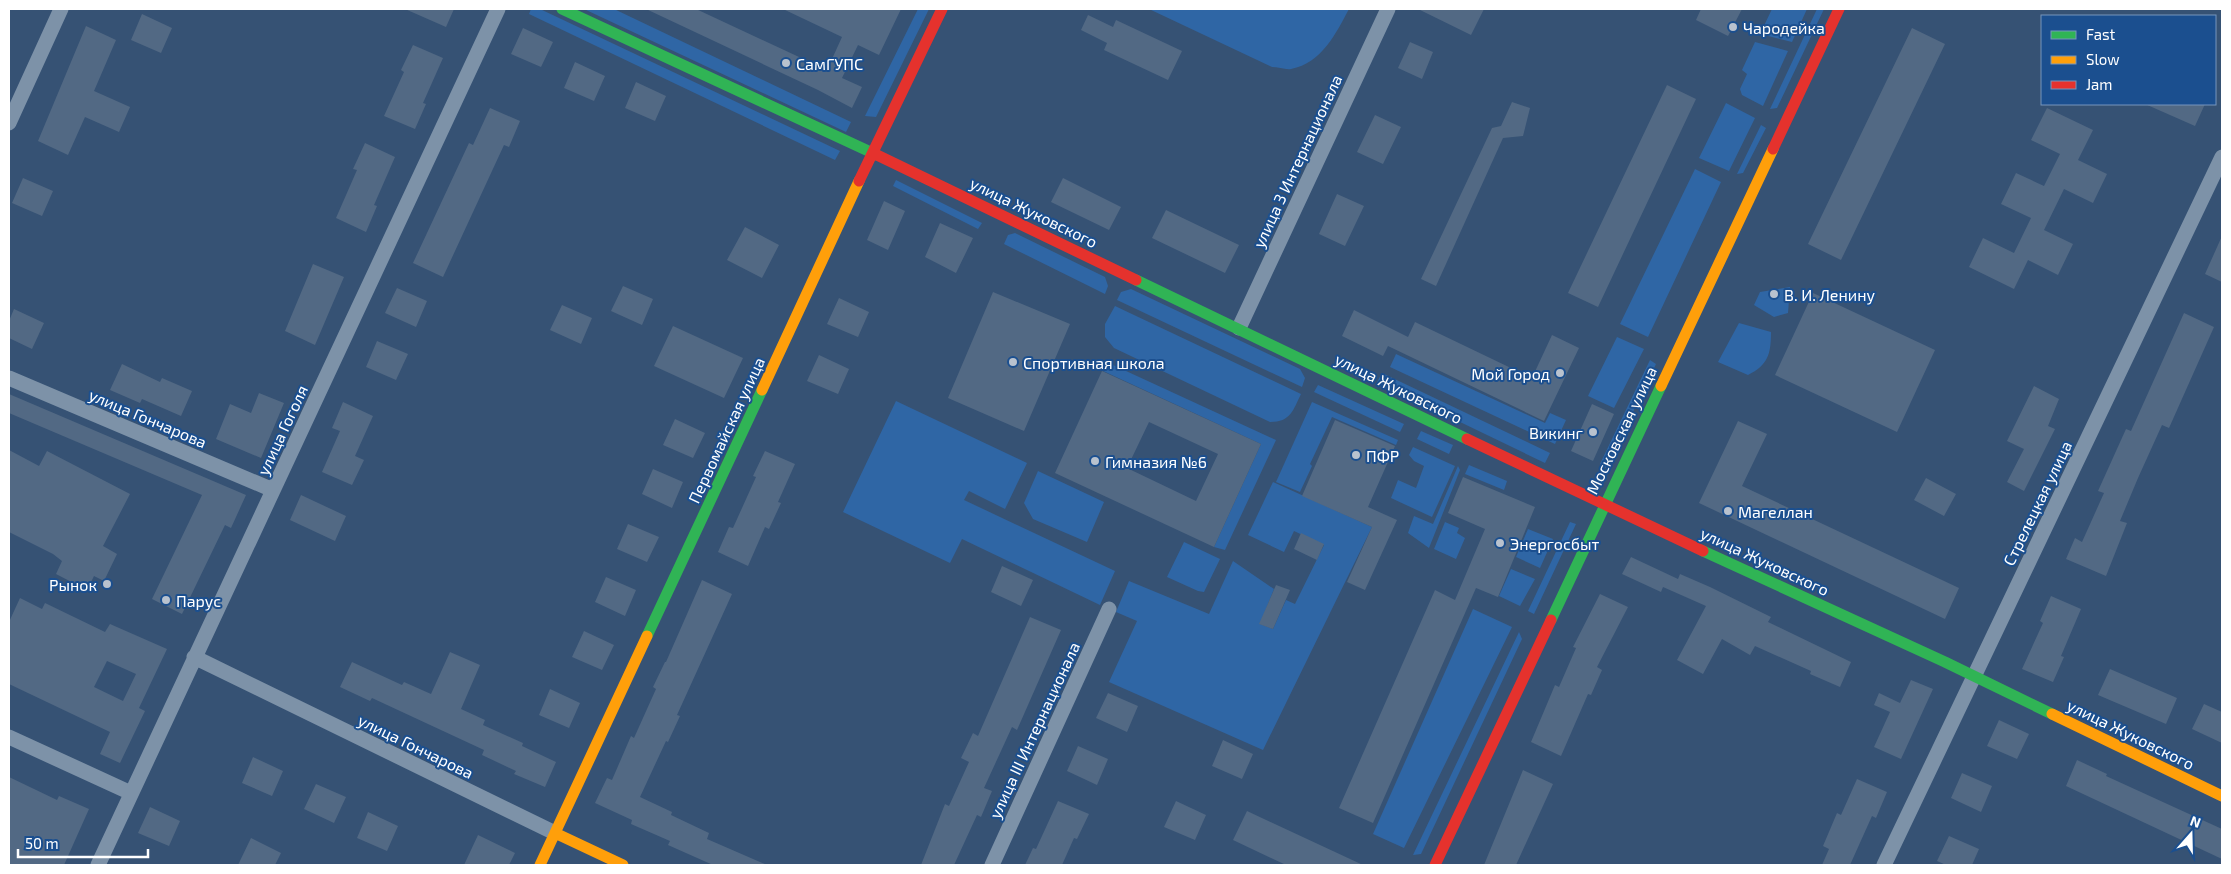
<svg xmlns="http://www.w3.org/2000/svg" width="2231" height="874" font-family="'Exo 2',sans-serif">
  <rect width="100%" height="100%" fill="#365274"/>
  <path fill="#2f66a5" d="M531 9H540L840 151 835 160 529 14Z
    M584 9H614L851 122 846 132Z
    M918 9H929L876 117 865 116Z
    M1149 9H1349C1336 33 1322 63 1291 69 1286 70 1278 67 1272 67Z
    M1772 9H1807L1792 42 1760 34Z
    M1817 9H1824L1777 108 1770 109Z
    M1755 42 1788 51 1763 106 1742 95 1740 89 1747 74 1742 70Z
    M1726 103 1755 118 1729 171 1699 158Z
    M1761 125 1766 128 1743 173 1737 174Z
    M1695 169 1721 182 1648 337 1620 324Z
    M896 180 982 223 978 229 893 186Z
    M1015 233 1105 277 1108 286 1105 294 1004 244 1008 235Z
    M1790 287 1788 313 1774 317 1754 305 1760 292Z
    M1131 289 1300 369 1305 378 1302 387 1117 300 1121 292Z
    M1115 306 1301 394C1293 410 1291 422 1270 422L1114 348 1105 337V324Z
    M1739 323 1771 332C1771 354 1768 365 1748 375L1718 362Z
    M1617 337 1644 349 1614 408 1588 396Z
    M1396 354 1545 423 1550 413 1566 420 1555 444 1390 367Z
    M1100 359 1276 440 1225 550 1214 547 1261 444 1088 364Z
    M1650 360 1656 364 1606 468 1600 464Z
    M1382 373 1550 453 1545 463 1377 382Z
    M1318 385 1404 424 1400 432 1314 392Z
    M896 401 1027 463 1005 509 969 491 964 500 1115 571 1100 605 962 539 950 563 843 512Z
    M1312 402 1398 440 1396 445 1332 417 1310 464 1312 466 1300 492 1276 482Z
    M1421 431 1453 445 1449 454 1417 439Z
    M1413 447 1455 466 1432 517 1391 498 1398 480 1416 488 1424 466 1414 461 1409 455Z
    M1469 465 1507 481 1504 490 1465 474Z
    M1458 466 1460 470 1429 548 1408 533 1414 516 1433 524Z
    M1038 471 1104 502 1087 542 1033 519 1024 503Z
    M1273 482 1372 527 1263 750 1109 682 1137 621 1116 612 1129 581 1209 614 1233 561 1274 589 1260 624 1273 629 1286 600 1295 604 1324 545 1294 531 1284 552 1248 535Z
    M1445 522 1459 528 1457 533 1465 538 1456 559 1434 549Z
    M1570 522 1576 524 1534 614 1528 611Z
    M1528 529 1553 539 1540 568 1516 557Z
    M1184 542 1220 559 1204 592 1198 591 1167 577Z
    M1511 569 1535 579 1520 606 1499 596Z
    M1473 609 1512 627 1404 848 1373 834Z
    M1519 632 1522 639 1421 854 1413 855Z"/>
  <path fill="#526984" fill-rule="evenodd" d="M405 9H454L446 27Z
    M646 9H696L827 70 842 37 783 9H901L879 55 858 45 842 78 862 87 852 108 818 90Z
    M1418 9H1484L1471 35Z
    M1701 9H1742L1728 36 1696 20Z
    M142 14 172 28 161 53 131 40Z
    M1088 15 1113 27 1116 20 1182 51 1168 80 1104 50 1107 43 1081 30Z
    M86 26 116 40 94 91 130 107 119 132 85 117 68 155 38 141Z
    M523 28 553 42 541 67 511 54Z
    M1912 28 1945 44 1841 260 1808 244Z
    M1410 42 1433 52 1422 79 1398 68Z
    M413 45 443 58 423 103 426 104 415 129 384 116 404 72 401 70Z
    M575 62 605 76 594 101 564 88Z
    M636 82 666 96 655 121 625 108Z
    M1667 85 1696 99 1598 307 1568 293Z
    M1512 102 1530 108 1523 136 1503 138 1436 286 1421 279 1492 128 1501 126Z
    M2145 104H2205L2195 126Z
    M490 108 520 121 509 147 504 145 443 277 413 263 469 143 473 145Z
    M2047 108 2093 130 2078 160 2107 174 2093 203 2064 189 2044 230 2073 244 2058 275 2028 260 2014 289 1969 267 1983 238 2014 253 2031 218 2001 204 2016 173 2044 186 2060 154 2031 140Z
    M1375 115 1401 127 1383 164 1357 152Z
    M365 143 395 157 374 205 377 206 366 232 336 218 357 170 353 169Z
    M23 178 53 191 42 216 12 203Z
    M1063 178 1121 207 1109 230 1051 202Z
    M1337 194 1364 206 1345 246 1319 234Z
    M884 201 905 211 888 250 867 240Z
    M1166 210 1239 245 1225 273 1152 238Z
    M940 223 973 238 956 273 925 257Z
    M745 227 779 245 762 278 727 260Z
    M2222 236V282L2205 274Z
    M313 264 344 277 315 345 285 331Z
    M623 286 653 299 642 325 611 311Z
    M397 288 427 301 416 327 385 313Z
    M993 292 1070 324 1024 431 948 398Z
    M1813 293 1935 350 1897 432 1775 375Z
    M839 298 869 312 858 337 827 324Z
    M562 305 592 318 581 344 550 330Z
    M14 309 44 323 32 349 9 338V321Z
    M1354 310 1408 337 1415 322 1532 378 1552 335 1579 348 1544 421 1388 346 1383 356 1342 336Z
    M2184 313 2214 327 2169 428 2162 425 2138 478 2120 521 2127 523 2106 576 2066 559 2075 538 2082 542 2104 493 2098 491 2126 429 2131 431Z
    M673 326 743 358 724 398 654 366Z
    M377 341 408 354 396 380 366 367Z
    M819 355 849 369 838 394 807 381Z
    M122 364 160 382 162 378 192 391 181 416 142 399 140 403 110 390Z
    M1102 371 1261 444 1214 547 1055 473ZM1149 422 1218 454 1196 501 1127 468Z
    M2034 386 2059 399 2048 426 2055 429 2024 491 2007 482 2024 449 2007 441Z
    M259 393 284 403 261 458 216 439 230 404 251 413Z
    M9 394 246 495 231 528 225 525 182 614 152 599 202 495 9 413Z
    M343 402 373 416 355 456 364 460 352 485 322 472 340 431 332 428Z
    M1592 404 1614 414 1593 461 1571 451Z
    M675 419 705 433 693 458 663 445Z
    M1335 420 1395 446 1368 507 1397 520 1365 590 1347 582 1372 527 1302 496Z
    M1738 421 1767 434 1742 486 1959 588 1945 619 1699 503Z
    M9 450 39 466 47 451 130 494 103 546 117 554 104 581 94 576 87 590 56 574 62 561 53 554 9 532Z
    M765 451 795 464 778 502 781 503 769 529 765 527 748 566 718 552 729 527 733 528 756 477 753 476Z
    M653 469 683 482 672 508 642 494Z
    M1463 477 1535 507 1498 597 1476 588 1373 823 1339 808 1435 590 1455 600 1485 529 1448 513Z
    M1926 478 1956 494 1944 516 1914 500Z
    M301 495 346 516 335 541 290 520Z
    M628 524 659 537 647 562 617 549Z
    M1301 533 1324 544 1317 560 1294 549Z
    M1631 557 1678 579 1680 574 1710 587 1771 617 1768 622 1851 662 1840 687 1810 674 1811 671 1755 646 1750 655 1722 639 1703 674 1677 660 1706 606 1663 587 1661 592 1622 574Z
    M1002 566 1033 580 1021 606 991 592Z
    M606 577 636 590 625 616 595 602Z
    M702 580 732 594 677 715 680 716 668 742 666 741 640 797 672 812 671 815 709 833 707 839 767 865H713L668 845 670 841 631 824 632 820 595 803 607 778 612 780 631 736 634 738 656 689 653 687 665 662H666Z
    M1276 585 1290 590 1273 629 1259 624Z
    M1600 594 1628 607 1597 667 1602 670 1591 695 1588 694 1561 756 1531 742 1555 685 1559 687 1576 648 1573 647Z
    M2051 596 2081 609 2061 656 2064 657 2053 682 2022 669 2043 623 2040 621Z
    M20 598 42 609 45 603 105 632 110 624 167 649 139 708 145 711 120 763 100 754 110 732 9 684V622ZM107 661 136 674 123 701 94 687Z
    M1030 617 1061 630 1017 730 1012 727 984 788 992 791 981 817 977 815 954 865H921L945 804 949 806 969 762 961 758 973 733 978 736Z
    M584 631 614 645 602 670 572 657Z
    M450 652 480 665 461 709 485 720 483 725 523 743 522 746 556 762 545 787 514 774 516 771 482 755 484 750 372 698 370 701 340 687 352 662 402 685 404 682 431 694Z
    M2110 669 2177 698 2166 724 2098 695Z
    M1911 680 1933 689 1901 759 1874 747 1890 712 1874 705 1879 693 1900 703Z
    M550 689 580 703 569 728 539 715Z
    M1108 693 1138 706 1127 732 1096 718Z
    M2204 704 2222 712V743L2192 729Z
    M1999 720 2029 734 2017 759 1987 746Z
    M1223 740 1253 754 1242 779 1212 766Z
    M1078 746 1108 759 1097 785 1067 771Z
    M253 757 283 771 272 796 242 783Z
    M2077 760 2107 774 2106 776 2222 829V859L2066 786Z
    M1523 770 1553 784 1516 865H1484Z
    M1962 773 1992 786 1981 812 1951 798Z
    M9 777 57 800 59 796 89 809 64 865H9Z
    M1857 779 1887 792 1876 818 1872 816 1850 865H1822L1829 849 1823 846 1837 813 1841 815Z
    M316 784 346 797 334 823 304 809Z
    M1058 801 1089 814 1077 839 1074 838 1062 865H1025L1033 848 1036 849Z
    M1176 801 1206 815 1195 840 1164 827Z
    M150 807 180 821 169 846 138 833Z
    M1247 811 1363 865H1286L1233 840Z
    M368 812 398 826 387 851 357 838Z
    M478 835 515 853 509 865H464Z
    M1949 836 1979 849 1972 865H1946L1937 861Z
    M251 838 281 853 275 865H238Z"/>
  <g fill="none" stroke-linecap="round" stroke-linejoin="round">
    <path stroke="#7d92a8" stroke-width="15" d="M9 123 61 9
      M1239 328 1388 9
      M9 378 273 490
      M194 657 555 833
      M9 737 131 793
      M98 865 498 9
      M992 865 1109 609
      M1884 865 2222 157"/>
    <path stroke="#30b455" stroke-width="11" d="M562 9 877 155
      M1136 280 1467 439
      M1703 551 1945 662 2052 714
      M1551 620 1661 386
      M647 636 762 390"/>
    <path stroke="#ff9f0a" stroke-width="11" d="M1661 386 1773 149
      M762 390 859 181
      M2052 714 2222 796
      M555 833 623 865
      M540 865 647 636"/>
    <path stroke="#e5322d" stroke-width="11" d="M1773 149 1839 9
      M877 155 1136 280
      M859 181 942 9
      M1467 439 1703 551
      M1435 865 1551 620"/>
  </g>
  <g fill="#b9c2ce" stroke="#1b4f8f" stroke-width="2">
    <circle cx="1733" cy="27" r="5"/>
    <circle cx="786" cy="63" r="5"/>
    <circle cx="1774" cy="294" r="5"/>
    <circle cx="1013" cy="362" r="5"/>
    <circle cx="1560" cy="373" r="5"/>
    <circle cx="1593" cy="432" r="5"/>
    <circle cx="1356" cy="455" r="5"/>
    <circle cx="1095" cy="461" r="5"/>
    <circle cx="1728" cy="511" r="5"/>
    <circle cx="1500" cy="543" r="5"/>
    <circle cx="107" cy="584" r="5"/>
    <circle cx="166" cy="600" r="5"/>
  </g>
  <g text-anchor="middle" dominant-baseline="central" stroke-width="4" stroke-linejoin="round" paint-order="stroke">
    <g font-size="16" fill="#fff" stroke="#1b4f8f" text-anchor="start">
      <text x="1743" y="27">Чародейка</text>
      <text x="796" y="63">СамГУПС</text>
      <text x="1784" y="294">В. И. Ленину</text>
      <text x="1023" y="362">Спортивная школа</text>
      <text x="1550" y="373" text-anchor="end">Мой Город</text>
      <text x="1583" y="432" text-anchor="end">Викинг</text>
      <text x="1366" y="455">ПФР</text>
      <text x="1105" y="461">Гимназия №6</text>
      <text x="1738" y="511">Магеллан</text>
      <text x="1510" y="543">Энергосбыт</text>
      <text x="97" y="584" text-anchor="end">Рынок</text>
      <text x="176" y="600">Парус</text>
    </g>
    <g font-size="16" fill="#fff" stroke="#1b4f8f">
      <text transform="translate(1297 161) rotate(-65)">улица 3 Интернационала</text>
      <text transform="translate(1034 212) rotate(26)">улица Жуковского</text>
      <text transform="translate(1399 388) rotate(26)">улица Жуковского</text>
      <text transform="translate(148 418) rotate(23)">улица Гончарова</text>
      <text transform="translate(282 430) rotate(-65)">улица Гоголя</text>
      <text transform="translate(726 430) rotate(-65)">Первомайская улица</text>
      <text transform="translate(1621 430) rotate(-64)">Московская улица</text>
      <text transform="translate(2037 503) rotate(-64)">Стрелецкая улица</text>
      <text transform="translate(1765 561) rotate(25)">улица Жуковского</text>
      <text transform="translate(1034 730) rotate(-65)">улица III Интернационала</text>
      <text transform="translate(2131 734) rotate(26)">улица Жуковского</text>
      <text transform="translate(416 746) rotate(26)">улица Гончарова</text>
    </g>
  </g>
  <rect width="2231" height="874" fill="none" stroke="#ffffff" stroke-width="20"/>
  <rect x="2041" y="15" width="175" height="90" fill="#1b4f8f" stroke="#7695bc"/>
  <rect x="2051" y="31" width="25" height="8" fill="#30b455" stroke="#7695bc"/>
  <text x="2086" y="40" font-size="15" fill="#ffffff">Fast</text>
  <rect x="2051" y="56" width="25" height="8" fill="#ff9f0a" stroke="#7695bc"/>
  <text x="2086" y="65" font-size="15" fill="#ffffff">Slow</text>
  <rect x="2051" y="81" width="25" height="8" fill="#e5322d" stroke="#7695bc"/>
  <text x="2086" y="90" font-size="15" fill="#ffffff">Jam</text>
  <g transform="translate(2191 834) rotate(20)" stroke="#1b4f8f" stroke-width="4" paint-order="stroke">
  <path d="M0-4L9 19L0 12L-9 19Z" fill="#ffffff"/>
  <text y="-8" font-size="14" font-weight="bold" text-anchor="middle" fill="#ffffff">N</text>
  </g>
  <path d="M18 849v8h130v-8" fill="none" stroke="#ffffff" stroke-width="2.5"/>
  <text x="25" y="849" font-size="15" fill="#ffffff" stroke="#1b4f8f" stroke-width="4" paint-order="stroke">50 m</text>
</svg>
